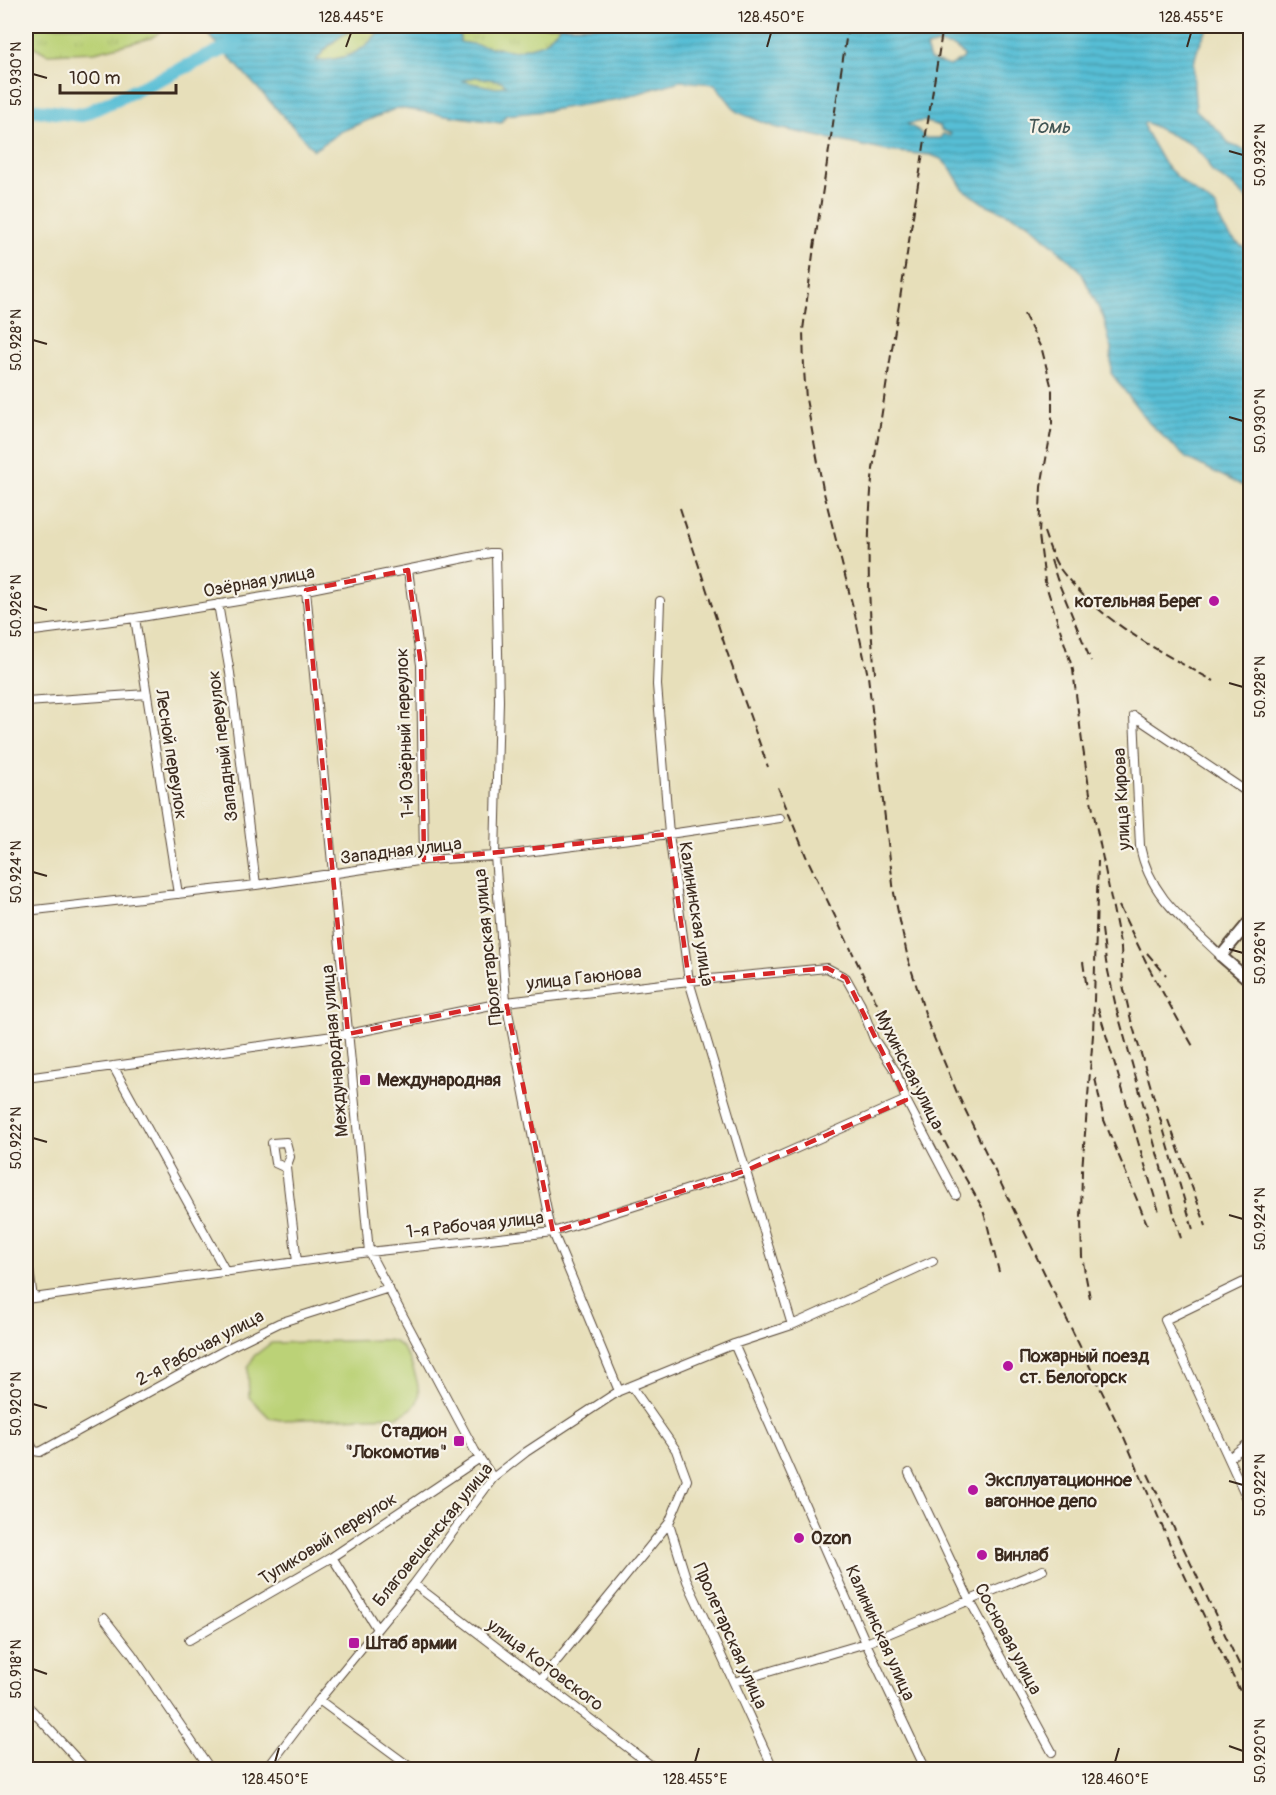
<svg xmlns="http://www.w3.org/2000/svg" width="1276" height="1795" font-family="Pangolin,sans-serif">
  <defs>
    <pattern id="grass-tufts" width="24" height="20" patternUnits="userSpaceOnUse" patternTransform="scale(1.5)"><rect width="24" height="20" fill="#bbd277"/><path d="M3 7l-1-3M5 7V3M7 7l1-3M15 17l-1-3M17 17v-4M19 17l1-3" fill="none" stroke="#a2b466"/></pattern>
    <pattern id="water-rules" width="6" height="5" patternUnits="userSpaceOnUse" patternTransform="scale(1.5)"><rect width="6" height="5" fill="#57bed5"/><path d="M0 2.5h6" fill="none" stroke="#499bac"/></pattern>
  </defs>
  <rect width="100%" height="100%" fill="#f7f3e8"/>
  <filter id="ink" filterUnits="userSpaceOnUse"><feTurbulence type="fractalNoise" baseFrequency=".0167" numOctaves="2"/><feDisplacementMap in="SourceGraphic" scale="12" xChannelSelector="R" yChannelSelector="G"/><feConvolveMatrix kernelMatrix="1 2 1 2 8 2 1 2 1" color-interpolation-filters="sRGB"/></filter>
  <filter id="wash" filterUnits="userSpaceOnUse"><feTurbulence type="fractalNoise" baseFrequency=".008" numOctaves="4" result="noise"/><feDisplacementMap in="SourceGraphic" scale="24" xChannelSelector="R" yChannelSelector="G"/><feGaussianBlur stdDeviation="1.35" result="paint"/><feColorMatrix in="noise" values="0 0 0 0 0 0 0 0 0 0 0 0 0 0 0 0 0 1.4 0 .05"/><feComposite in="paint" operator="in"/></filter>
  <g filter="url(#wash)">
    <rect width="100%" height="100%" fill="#e7dfba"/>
    <path fill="url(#grass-tufts)" stroke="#7b7e4a" stroke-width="1.5" d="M26 26H169L151 38 95 52 47 54 26 42Z
      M375 26 379 31C360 57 345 58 315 62 331 41 348 27 375 26Z
      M467 26H561L544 43 515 51 459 42V35Z
      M475 77 501 81 506 85 497 88 460 81Z"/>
    <path fill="#bbd277" stroke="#7b7e4a" stroke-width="1.5" d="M381 1340C385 1340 391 1340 395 1342 408 1348 423 1388 417 1402 414 1409 405 1413 398 1416L280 1420 270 1418 249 1397 248 1368 254 1356 271 1343Z"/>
    <path fill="url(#water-rules)" stroke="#49747a" stroke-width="1.5" fill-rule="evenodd" d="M201 26H467L460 35V42L515 51 544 43 561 26H1209C1189 59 1193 72 1196 110L1222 134 1229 144 1250 152V202L1233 186 1212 172 1206 160 1192 145 1145 122 1144 124 1145 130 1165 165 1186 185 1216 207C1221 229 1230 240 1250 251V494L1243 486 1186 458 1149 423 1111 373V347L1104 319 1080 270 1029 223 983 203 963 189 951 169 941 159 931 155 887 151 774 127 737 112 715 84 680 81 619 99 545 111 506 115 501 123 397 108 342 131 314 150ZM375 26 379 31C362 55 344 59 316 61 330 41 350 26 375 26ZM938 44 954 47 964 55 963 59 950 66 930 60 926 47ZM475 77 501 81 506 85 496 88 462 81ZM923 121 940 126 941 130 951 134 949 136 943 134 940 138H925L918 130 907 124Z"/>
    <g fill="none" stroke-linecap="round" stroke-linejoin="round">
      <path stroke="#57bed5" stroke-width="14" d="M26 109 82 115 237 43"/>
    </g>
  </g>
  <g filter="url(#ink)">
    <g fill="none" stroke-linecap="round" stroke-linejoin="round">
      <g stroke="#554535" stroke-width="10">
        <path id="minor" d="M408 570 421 665 424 860
          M306 590 369 1252 475 1451 493 1478
          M660 601 657 685 669 834 689 981 792 1325
          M218 604 230 673 256 885
          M135 618 178 894
          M26 632 135 618 306 590 490 553H496L499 701 495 856 506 1002 550 1225 619 1391
          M26 702 147 694
          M1134 716 1140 846C1149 896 1186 922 1221 956
          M1134 716 1250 794
          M26 911 256 885 424 860 495 856 669 834 780 818
          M113 1066 226 1272
          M26 1078 348 1034 506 1002 689 981 827 968 846 978 861 1005 874 1039 896 1072 906 1100 956 1195
          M286 1168 275 1163 272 1143 286 1142 290 1157 286 1168 297 1262
          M26 1249 33 1298
          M1250 1279 1165 1320 1250 1505
          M26 1299 369 1252 553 1232 745 1171 906 1100
          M734 1344 866 1643 926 1770
          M632 1387 676 1450 687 1480 669 1523 687 1581 774 1770
          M26 1435 34 1451 40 1452 232 1346 279 1323 389 1288
          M1229 1458 1250 1442
          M909 1473 969 1599 1052 1752
          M332 1557 377 1629
          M414 1584 657 1770
          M104 1618 132 1654 211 1770
          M189 1640 332 1557 480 1458
          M541 1680 669 1523
          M734 1682 866 1643 1043 1570
          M319 1700 414 1770
          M26 1704 87 1770
          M266 1770 319 1700 414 1584 493 1478 526 1452 619 1391 734 1344 792 1325 933 1261"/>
      </g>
      <g stroke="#554535" stroke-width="14">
        <path id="secondary" d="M1250 921 1221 956 1250 981"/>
      </g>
      <use href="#minor" stroke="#fff" stroke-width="8"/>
      <use href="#secondary" stroke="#fff" stroke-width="10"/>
      <path stroke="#3b2a1e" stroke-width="2" stroke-dasharray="9 4.5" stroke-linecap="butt" d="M848 26 813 254 803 330 804 369 806 399 823 489 855 615 868 676 894 893 908 959 929 1026 958 1095 1123 1435 1172 1549 1250 1712
        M1024 314 1042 350 1052 389V426L1041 487 1039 535 1045 582 1073 670 1082 742 1091 800 1121 948 1123 985 1131 1020 1194 1233
        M680 508 727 652 768 767
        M1044 532C1048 543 1052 556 1058 566 1096 619 1158 651 1214 681
        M1051 560 1057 579 1091 661
        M875 673C868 605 866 538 873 469L943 26
        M778 787 806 856 919 1091 948 1148 982 1207 987 1223 999 1272
        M1119 906 1149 968 1194 1048
        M1102 929 1106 962 1116 1007 1182 1242
        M1147 953 1166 975
        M1083 962 1087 989
        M1098 1008 1160 1215
        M1095 1078 1104 1120 1147 1224
        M1168 1120 1206 1226
        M1090 1298 1082 1257 1081 1220 1082 1170 1093 1035 1098 861
        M1148 1474 1250 1687"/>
    </g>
  </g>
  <path fill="none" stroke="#d62828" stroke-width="4.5" stroke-dasharray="12 8" stroke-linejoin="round" d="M408 570 421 665 424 860 669 834 689 981 827 968 846 978 906 1100 745 1171 553 1232 506 1002 348 1034 306 590Z"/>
  <path fill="none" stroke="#3b2a1e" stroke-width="2" d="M346 47 351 33M767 47 771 33M1187 47 1191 33M33 74 47 78M1229 151 1243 155M33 340 47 344M1229 417 1243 421M33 606 47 610M1229 683 1243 687M33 872 47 876M1229 949 1243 953M33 1138 47 1142M1229 1215 1243 1219M33 1404 47 1408M1229 1481 1243 1485M33 1669 47 1674M1229 1746 1243 1751M275 1762 279 1748M695 1762 699 1748M1115 1762 1119 1748"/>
  <g fill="#b5179e" stroke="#f7f3e8" stroke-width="2">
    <circle cx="1214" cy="601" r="6"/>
    <rect x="359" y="1074" width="12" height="12" rx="3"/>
    <circle cx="1008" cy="1366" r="6"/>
    <rect x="453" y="1435" width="12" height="12" rx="3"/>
    <circle cx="973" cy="1490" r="6"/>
    <circle cx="799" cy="1538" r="6"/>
    <circle cx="982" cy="1555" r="6"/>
    <rect x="348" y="1637" width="12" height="12" rx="3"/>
  </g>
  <g text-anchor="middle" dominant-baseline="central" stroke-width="4.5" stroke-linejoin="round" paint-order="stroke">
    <g font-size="18" fill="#3b2a1e" stroke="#f7f3e8">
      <text transform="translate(259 582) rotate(-10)">Озёрная улица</text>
      <text transform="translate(405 733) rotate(-92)">1-й Озёрный переулок</text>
      <text transform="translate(223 746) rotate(-97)">Западный переулок</text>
      <text transform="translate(171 754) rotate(81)">Лесной переулок</text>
      <text transform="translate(1122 799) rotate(-93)">улица Кирова</text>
      <text transform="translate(401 851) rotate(-7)">Западная улица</text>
      <text transform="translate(696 914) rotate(81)">Калининская улица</text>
      <text transform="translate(488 947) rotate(-96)">Пролетарская улица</text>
      <text transform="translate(584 978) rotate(-6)">улица Гаюнова</text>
      <text transform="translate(335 1051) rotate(-95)">Международная улица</text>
      <text transform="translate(909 1070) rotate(63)">Мухинская улица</text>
      <text transform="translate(475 1225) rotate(-6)">1-я Рабочая улица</text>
      <text transform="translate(200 1348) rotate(-28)">2-я Рабочая улица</text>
      <text transform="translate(433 1535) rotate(-51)">Благовещенская улица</text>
      <text transform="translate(328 1539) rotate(-32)">Тупиковый переулок</text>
      <text transform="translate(880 1633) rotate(66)">Калининская улица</text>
      <text transform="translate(730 1636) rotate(66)">Пролетарская улица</text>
      <text transform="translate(1008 1639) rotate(62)">Сосновая улица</text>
      <text transform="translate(545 1665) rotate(37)">улица Котовского</text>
    </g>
    <g font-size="18" font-weight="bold" fill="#3b2a1e" stroke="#f7f3e8" text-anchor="start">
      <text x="1202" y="601" text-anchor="end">котельная Берег</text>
      <text x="377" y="1080">Международная</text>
      <text x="1020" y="1356">Пожарный поезд<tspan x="1020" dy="21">ст. Белогорск</tspan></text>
      <text x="447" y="1431" text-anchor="end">Стадион<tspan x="447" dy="21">"Локомотив"</tspan></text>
      <text x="985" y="1480">Эксплуатационное<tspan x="985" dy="21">вагонное депо</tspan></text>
      <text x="811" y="1538">Ozon</text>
      <text x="994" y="1555">Винлаб</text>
      <text x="366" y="1643">Штаб армии</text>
    </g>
    <g font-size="20" font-style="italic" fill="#435655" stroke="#f7f3e8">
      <text x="1048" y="126">Томь</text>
    </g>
  </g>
  <rect width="1276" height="1795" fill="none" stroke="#f7f3e8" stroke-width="66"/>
  <path d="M60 84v9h116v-9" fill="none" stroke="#3b2a1e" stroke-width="3"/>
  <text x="69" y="84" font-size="18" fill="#3b2a1e" stroke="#f7f3e8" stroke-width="4.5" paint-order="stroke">100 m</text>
  <rect x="33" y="33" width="1210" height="1729" fill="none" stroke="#3b2a1e" stroke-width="2"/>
  <g font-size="15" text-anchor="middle" fill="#3b2a1e">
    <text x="351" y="22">128.445°E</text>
    <text x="771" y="22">128.450°E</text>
    <text x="1191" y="22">128.455°E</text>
    <text transform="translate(16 74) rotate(-90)" y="5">50.930°N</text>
    <text transform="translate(1260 155) rotate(-90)" y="5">50.932°N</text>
    <text transform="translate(16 340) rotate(-90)" y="5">50.928°N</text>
    <text transform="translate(1260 421) rotate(-90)" y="5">50.930°N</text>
    <text transform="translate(16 606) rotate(-90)" y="5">50.926°N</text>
    <text transform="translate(1260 687) rotate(-90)" y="5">50.928°N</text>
    <text transform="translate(16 872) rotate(-90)" y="5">50.924°N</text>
    <text transform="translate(1260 953) rotate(-90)" y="5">50.926°N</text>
    <text transform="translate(16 1138) rotate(-90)" y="5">50.922°N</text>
    <text transform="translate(1260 1219) rotate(-90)" y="5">50.924°N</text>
    <text transform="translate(16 1404) rotate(-90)" y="5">50.920°N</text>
    <text transform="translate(1260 1485) rotate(-90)" y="5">50.922°N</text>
    <text transform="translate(16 1669) rotate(-90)" y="5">50.918°N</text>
    <text transform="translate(1260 1751) rotate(-90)" y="5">50.920°N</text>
    <text x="275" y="1784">128.450°E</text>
    <text x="695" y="1784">128.455°E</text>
    <text x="1115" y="1784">128.460°E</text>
  </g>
</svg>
